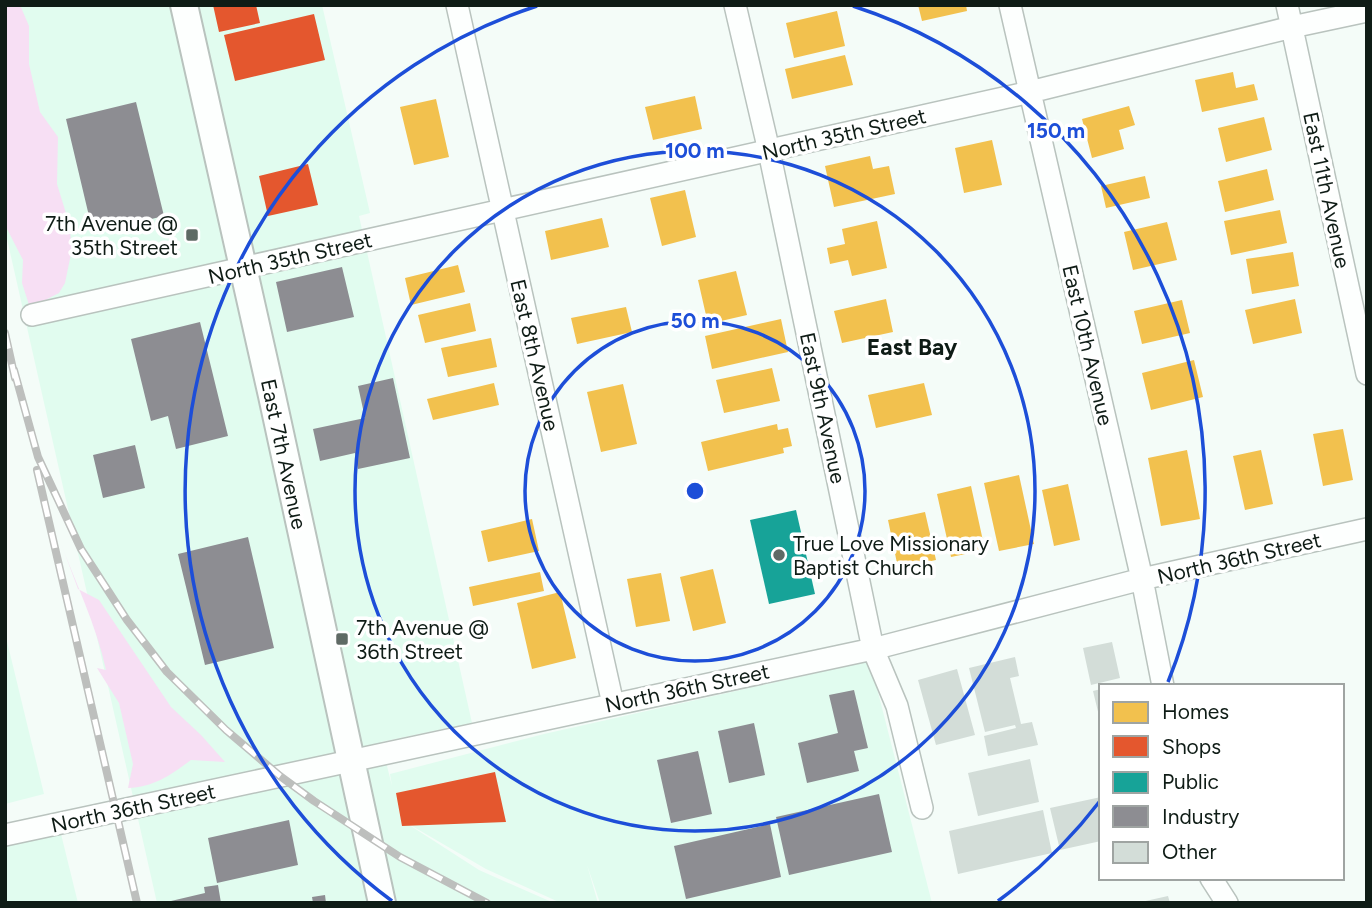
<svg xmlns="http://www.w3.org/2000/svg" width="1372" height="908" font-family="Figtree,sans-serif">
  <rect width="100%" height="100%" fill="#f4fcf8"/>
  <path fill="#e1fcef" d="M5 5H322L370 213 359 216 472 723 381 742 392 786 390 774 544 734 870 661 932 903H600L587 865 598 903H561L486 869 400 819 479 870 554 903H157L5 230Z
    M5 633 44 794 5 804Z
    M61 834 78 903H5V846Z"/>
  <path fill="#f7dff4" d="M5 5H20L29 26V64L40 112 58 137 57 184 69 223 72 249 65 283 59 293 30 308 22 283 23 260 5 225Z
    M59 538 78 589 99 600 171 707 201 735 225 762 191 760C171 775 154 787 128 788L133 764 119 703 97 668 106 670C96 624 75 582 59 538Z"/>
  <path fill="#f2c14e" d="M918 5H966L967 11 922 21Z
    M837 11 845 46 794 58 786 23Z
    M845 55 853 85 792 99 785 69Z
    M1233 72 1236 88 1254 84 1258 100 1202 112 1195 80Z
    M695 96 702 129 653 140 645 107Z
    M436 99 449 157 414 165 400 107Z
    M1129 106 1135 125 1119 130 1124 149 1092 158 1082 119Z
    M1264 117 1272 150 1226 162 1218 128Z
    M992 140 1002 185 964 193 955 148Z
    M870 156 873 169 889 166 895 194 834 207 825 166Z
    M1267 169 1274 200 1225 212 1218 181Z
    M1145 176 1150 198 1106 208 1101 186Z
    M685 190 696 237 662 246 650 198Z
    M1280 210 1287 243 1231 255 1224 221Z
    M602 218 609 247 551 260 545 231Z
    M877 221 887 268 852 276 848 260 830 264 827 248 845 244 842 229Z
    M1167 222 1177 260 1133 270 1124 232Z
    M1293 252 1299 286 1252 294 1246 259Z
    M458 265 465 292 411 305 405 278Z
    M736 271 747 315 708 324 698 280Z
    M886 299 893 332 842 343 834 311Z
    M1295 299 1302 333 1253 344 1245 310Z
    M1182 300 1190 333 1142 344 1134 311Z
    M470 303 476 331 425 343 418 315Z
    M626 307 632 332 577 344 571 318Z
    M781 319 788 352 712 369 705 336Z
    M491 338 497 367 448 377 441 348Z
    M1194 360 1203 397 1151 410 1142 373Z
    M772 368 780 401 724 413 716 380Z
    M494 383 499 405 433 420 427 399Z
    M924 383 932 415 876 428 868 395Z
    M623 384 637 444 601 452 587 392Z
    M777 424 778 430 788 428 792 446 783 448 784 453 708 471 701 442Z
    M1343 429 1353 480 1323 486 1313 434Z
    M1187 450 1200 519 1161 526 1148 458Z
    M1261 450 1273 504 1245 510 1233 456Z
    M1019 475 1034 544 999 551 984 483Z
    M1068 484 1080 540 1054 546 1042 490Z
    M971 486 985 550 951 557 937 494Z
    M925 512 936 560 898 568 888 520Z
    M532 519 539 551 488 562 481 531Z
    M713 569 726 623 693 631 680 577Z
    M540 572 544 591 473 606 469 587Z
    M661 573 670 621 636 627 627 579Z
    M560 592 576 658 532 669 517 603Z"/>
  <path fill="#e4572e" d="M213 5H256L260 23 219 32Z
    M314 14 325 60 235 81 224 35Z
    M308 164 318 205 268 216 259 176Z
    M495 772 506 822 402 826 396 793Z"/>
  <path fill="#17a398" d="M796 510 815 594 769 604 750 520Z"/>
  <path fill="#8d8d92" d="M136 102 164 216 93 233 66 119Z
    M342 267 354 317 287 332 276 282Z
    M200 322 228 436 176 449 168 416 151 421 131 339Z
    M393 378 410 458 358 469 355 453 320 461 313 429 365 418 358 386Z
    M135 445 145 488 103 498 93 455Z
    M248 537 274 648 205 665 178 554Z
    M854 690 868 748 854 751 859 771 807 783 798 743 838 733 829 695Z
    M754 723 765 775 729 783 718 731Z
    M698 751 712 814 671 823 657 760Z
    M879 794 892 852 789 875 776 817Z
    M289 820 298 865 217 883 208 838Z
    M770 824 781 877 686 899 674 846Z
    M218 885 221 903H171V901L205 893 204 887Z
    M325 895 326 903H313L312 897Z"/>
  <path fill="#d3ddd8" d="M1112 642 1120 678 1091 685 1083 648Z
    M1015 657 1019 676 1010 678 1021 724 1032 722 1038 745 988 756 984 736 1016 728 1015 725 985 732 969 668Z
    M957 669 975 735 936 745 918 680Z
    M1101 689V720H1100L1093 691Z
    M1030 759 1039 802 978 816 968 773Z
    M1101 797V841L1060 850 1050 808Z
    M1043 810 1052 853 958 874 949 831Z
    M1168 896 1170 903H1141V902Z"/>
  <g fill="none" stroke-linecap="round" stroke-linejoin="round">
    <g stroke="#b9c3be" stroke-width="24">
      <path id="minor" d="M457 5 613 704
        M735 5 769 151 873 649 897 706 922 808
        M1010 5 1142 579 1163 686
        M1287 5 1367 374
        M32 315 1030 92 1292 27 1367 11
        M5 835 873 649 1142 579 1367 529
        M1211 878 1227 903"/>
    </g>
    <g stroke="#b9c3be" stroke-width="30">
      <path id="tertiary" d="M184 5 272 396 382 903"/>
    </g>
    <use href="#minor" stroke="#fdfffe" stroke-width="21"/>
    <use href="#tertiary" stroke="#fdfffe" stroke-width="26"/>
    <g stroke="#bdbfbd" stroke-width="8">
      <path id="rail" d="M5 333 15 378
        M14 370 38 457 81 549 127 620 167 672 226 730 280 776 314 801 400 857 487 903
        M37 470 137 903"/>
    </g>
    <use href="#rail" stroke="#fff" stroke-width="5" stroke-dasharray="16" stroke-linecap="butt"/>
  </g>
  <g fill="none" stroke="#1d4ed8" stroke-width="3.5">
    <circle cx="695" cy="491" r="170"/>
    <circle cx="695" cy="491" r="340"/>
    <path d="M1100 801A510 510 0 0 1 998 901M392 901A510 510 0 0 1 537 6M853 6A510 510 0 0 1 1168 682"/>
  </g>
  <g fill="#5f6a65" stroke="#fff" stroke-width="2.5">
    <rect x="185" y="228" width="14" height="14" rx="3.5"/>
    <circle cx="779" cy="555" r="7"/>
    <rect x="335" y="632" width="14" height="14" rx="3.5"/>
  </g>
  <g text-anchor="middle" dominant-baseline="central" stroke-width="7" stroke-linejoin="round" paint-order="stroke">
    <g font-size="21" fill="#0f1c16" stroke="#fff">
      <text transform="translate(844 134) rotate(-13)">North 35th Street</text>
      <text transform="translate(1327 190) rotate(78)">East 11th Avenue</text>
      <text transform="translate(290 258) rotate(-13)">North 35th Street</text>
      <text transform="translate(1088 345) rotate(77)">East 10th Avenue</text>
      <text transform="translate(535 355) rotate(77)">East 8th Avenue</text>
      <text transform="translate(823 408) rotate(78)">East 9th Avenue</text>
      <text transform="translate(284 454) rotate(78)">East 7th Avenue</text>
      <text transform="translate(1239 558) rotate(-13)">North 36th Street</text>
      <text transform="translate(687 688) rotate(-12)">North 36th Street</text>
      <text transform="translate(133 808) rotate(-12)">North 36th Street</text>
    </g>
    <g font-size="21" fill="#0f1c16" stroke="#fff" text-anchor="start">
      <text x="178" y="223" text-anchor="end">7th Avenue @<tspan x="178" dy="24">35th Street</tspan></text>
      <text x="793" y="543">True Love Missionary<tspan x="793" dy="24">Baptist Church</tspan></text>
      <text x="356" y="627">7th Avenue @<tspan x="356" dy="24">36th Street</tspan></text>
    </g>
    <g font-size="23" font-weight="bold" fill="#0f1c16" stroke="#fff">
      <text x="912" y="347">East Bay</text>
    </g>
  </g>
  <circle cx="695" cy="491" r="10" fill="#1d4ed8" stroke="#fff" stroke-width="3.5"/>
  <g font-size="21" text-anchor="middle" font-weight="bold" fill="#1d4ed8" stroke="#fff" stroke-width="7" stroke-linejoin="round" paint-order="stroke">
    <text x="1056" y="138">150 m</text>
    <text x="695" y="158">100 m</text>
    <text x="695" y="328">50 m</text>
  </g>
  <rect width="1372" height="908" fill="none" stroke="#0f1c16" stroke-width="14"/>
  <rect x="1099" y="684" width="245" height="196" fill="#ffffff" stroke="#9fa4a2" stroke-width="2"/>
  <rect x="1113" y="702" width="35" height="21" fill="#f2c14e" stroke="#9fa4a2" stroke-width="2"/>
  <text x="1162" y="719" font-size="21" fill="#0f1c16">Homes</text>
  <rect x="1113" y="736" width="35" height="21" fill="#e4572e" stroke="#9fa4a2" stroke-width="2"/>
  <text x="1162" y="754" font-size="21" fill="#0f1c16">Shops</text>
  <rect x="1113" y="772" width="35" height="21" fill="#17a398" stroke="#9fa4a2" stroke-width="2"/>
  <text x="1162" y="789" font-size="21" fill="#0f1c16">Public</text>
  <rect x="1113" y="806" width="35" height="21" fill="#8d8d92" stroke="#9fa4a2" stroke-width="2"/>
  <text x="1162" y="824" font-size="21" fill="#0f1c16">Industry</text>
  <rect x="1113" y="842" width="35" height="21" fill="#d3ddd8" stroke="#9fa4a2" stroke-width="2"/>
  <text x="1162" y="859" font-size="21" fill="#0f1c16">Other</text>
</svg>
